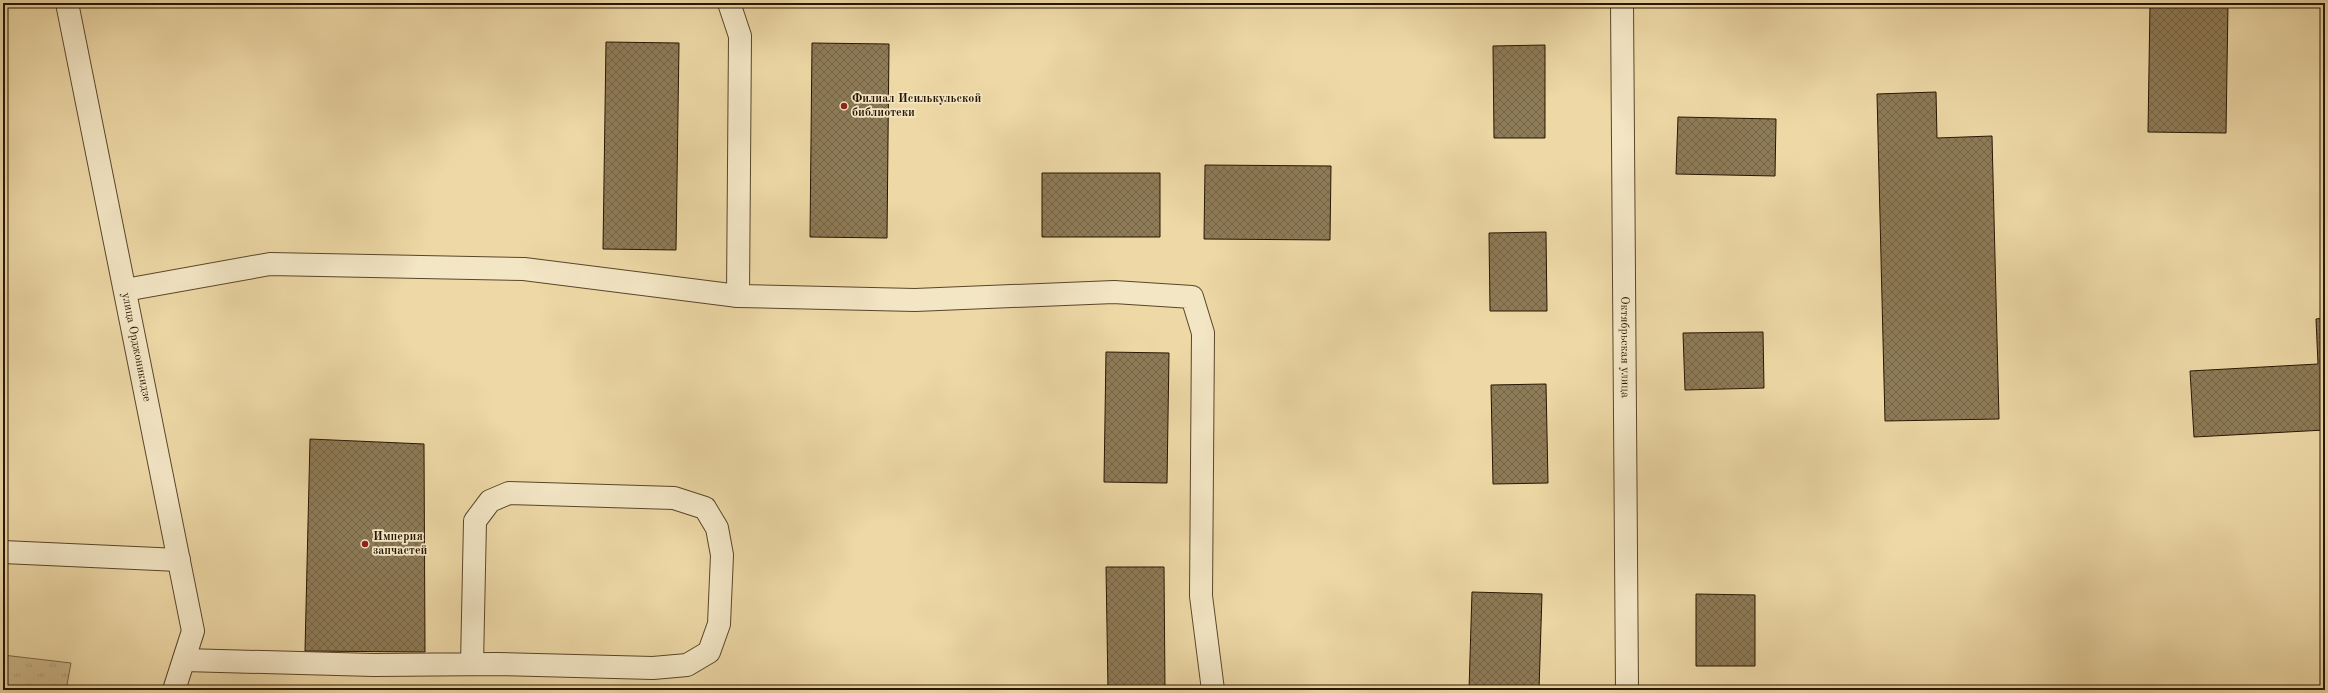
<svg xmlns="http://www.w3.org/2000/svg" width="2328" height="693" font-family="'Old Standard TT',serif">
  <defs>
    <pattern id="grass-tufts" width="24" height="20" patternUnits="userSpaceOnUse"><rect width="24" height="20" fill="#ccb78a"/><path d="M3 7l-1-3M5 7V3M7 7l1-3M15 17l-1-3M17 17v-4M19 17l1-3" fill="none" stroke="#af9d75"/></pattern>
    <pattern id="building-cross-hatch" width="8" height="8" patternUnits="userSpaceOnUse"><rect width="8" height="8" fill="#8e7b57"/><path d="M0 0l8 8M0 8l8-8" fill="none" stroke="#746446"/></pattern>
  </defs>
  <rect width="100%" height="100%" fill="#edd8a6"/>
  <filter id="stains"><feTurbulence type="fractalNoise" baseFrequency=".005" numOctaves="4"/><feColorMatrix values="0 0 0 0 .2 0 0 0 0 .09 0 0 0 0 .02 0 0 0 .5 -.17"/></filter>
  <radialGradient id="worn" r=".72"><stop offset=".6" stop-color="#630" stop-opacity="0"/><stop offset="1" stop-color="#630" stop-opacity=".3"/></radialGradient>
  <path fill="url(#grass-tufts)" stroke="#7a6646" d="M3 655 71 663 66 690H3Z"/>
  <path fill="url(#building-cross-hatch)" stroke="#281601" d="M2150 3H2228L2226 133 2148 132Z
    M3 7H5V85H3Z
    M606 42 679 43 676 250 603 249Z
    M812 43 889 44 887 238 810 237Z
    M1545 45V138H1494L1493 46Z
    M1936 92 1937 138 1992 136 1999 419 1885 421 1877 94Z
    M1678 117 1776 119 1775 176 1676 174Z
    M1205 165 1331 166 1330 240 1204 239Z
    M1042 173H1160V237H1042Z
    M1546 232 1547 311H1490L1489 233Z
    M2325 318V430L2194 437 2190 371 2318 364 2316 319Z
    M1763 332 1764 388 1685 390 1683 333Z
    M1106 352 1169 353 1167 483 1104 482Z
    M1546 384 1548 483 1493 484 1491 385Z
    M310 439 424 444 425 652 305 651Z
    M1106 567H1164L1165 690H1108Z
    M1472 592 1542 594 1539 690H1469Z
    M1696 594 1755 595V666H1696Z"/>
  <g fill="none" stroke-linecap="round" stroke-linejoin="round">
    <g stroke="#59462a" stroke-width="24">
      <g id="minor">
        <path id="s1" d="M67 3 193 631 174 690"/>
        <path d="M729 3 740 36 738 296"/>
        <path id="s2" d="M1622 3 1627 690"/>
        <path d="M125 290 270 264 524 269 738 296 915 300 1114 292 1192 297 1203 333 1201 596 1213 690"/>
        <path d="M3 552 179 560"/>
        <path d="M184 660 374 665 497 664 653 668 687 665 709 652 719 624 722 555 717 528 705 508 674 498 509 493 490 501 475 521 472 664"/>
      </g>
    </g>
    <use href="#minor" stroke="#f3e6c5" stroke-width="22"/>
  </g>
  <g fill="#8f2418" stroke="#f3e6c5" stroke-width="1.5">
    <circle cx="844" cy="106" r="4"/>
    <circle cx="365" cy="544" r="4"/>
  </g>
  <g text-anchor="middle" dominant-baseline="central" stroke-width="3.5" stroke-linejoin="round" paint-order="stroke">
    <g font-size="12" font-weight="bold" fill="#281601" stroke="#f3e6c5" text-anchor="start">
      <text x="852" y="99">Филиал Исилькульской<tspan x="852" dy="14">библиотеки</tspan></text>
      <text x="373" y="537">Империя<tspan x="373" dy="14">запчастей</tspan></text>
    </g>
    <g font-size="12" fill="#281601" stroke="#f3e6c5">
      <text stroke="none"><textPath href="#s2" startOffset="344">Октябрьская улица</textPath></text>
      <text stroke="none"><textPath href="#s1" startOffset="351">улица Орджоникидзе</textPath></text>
    </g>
  </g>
  <rect width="2328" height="693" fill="none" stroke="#edd8a6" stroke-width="16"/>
  <rect x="4" y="4" width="2320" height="685" fill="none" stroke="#281601" stroke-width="2"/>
  <rect x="8" y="8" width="2312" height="677" fill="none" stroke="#281601"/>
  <rect width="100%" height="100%" filter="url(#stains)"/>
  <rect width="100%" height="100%" fill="url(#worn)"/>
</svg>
